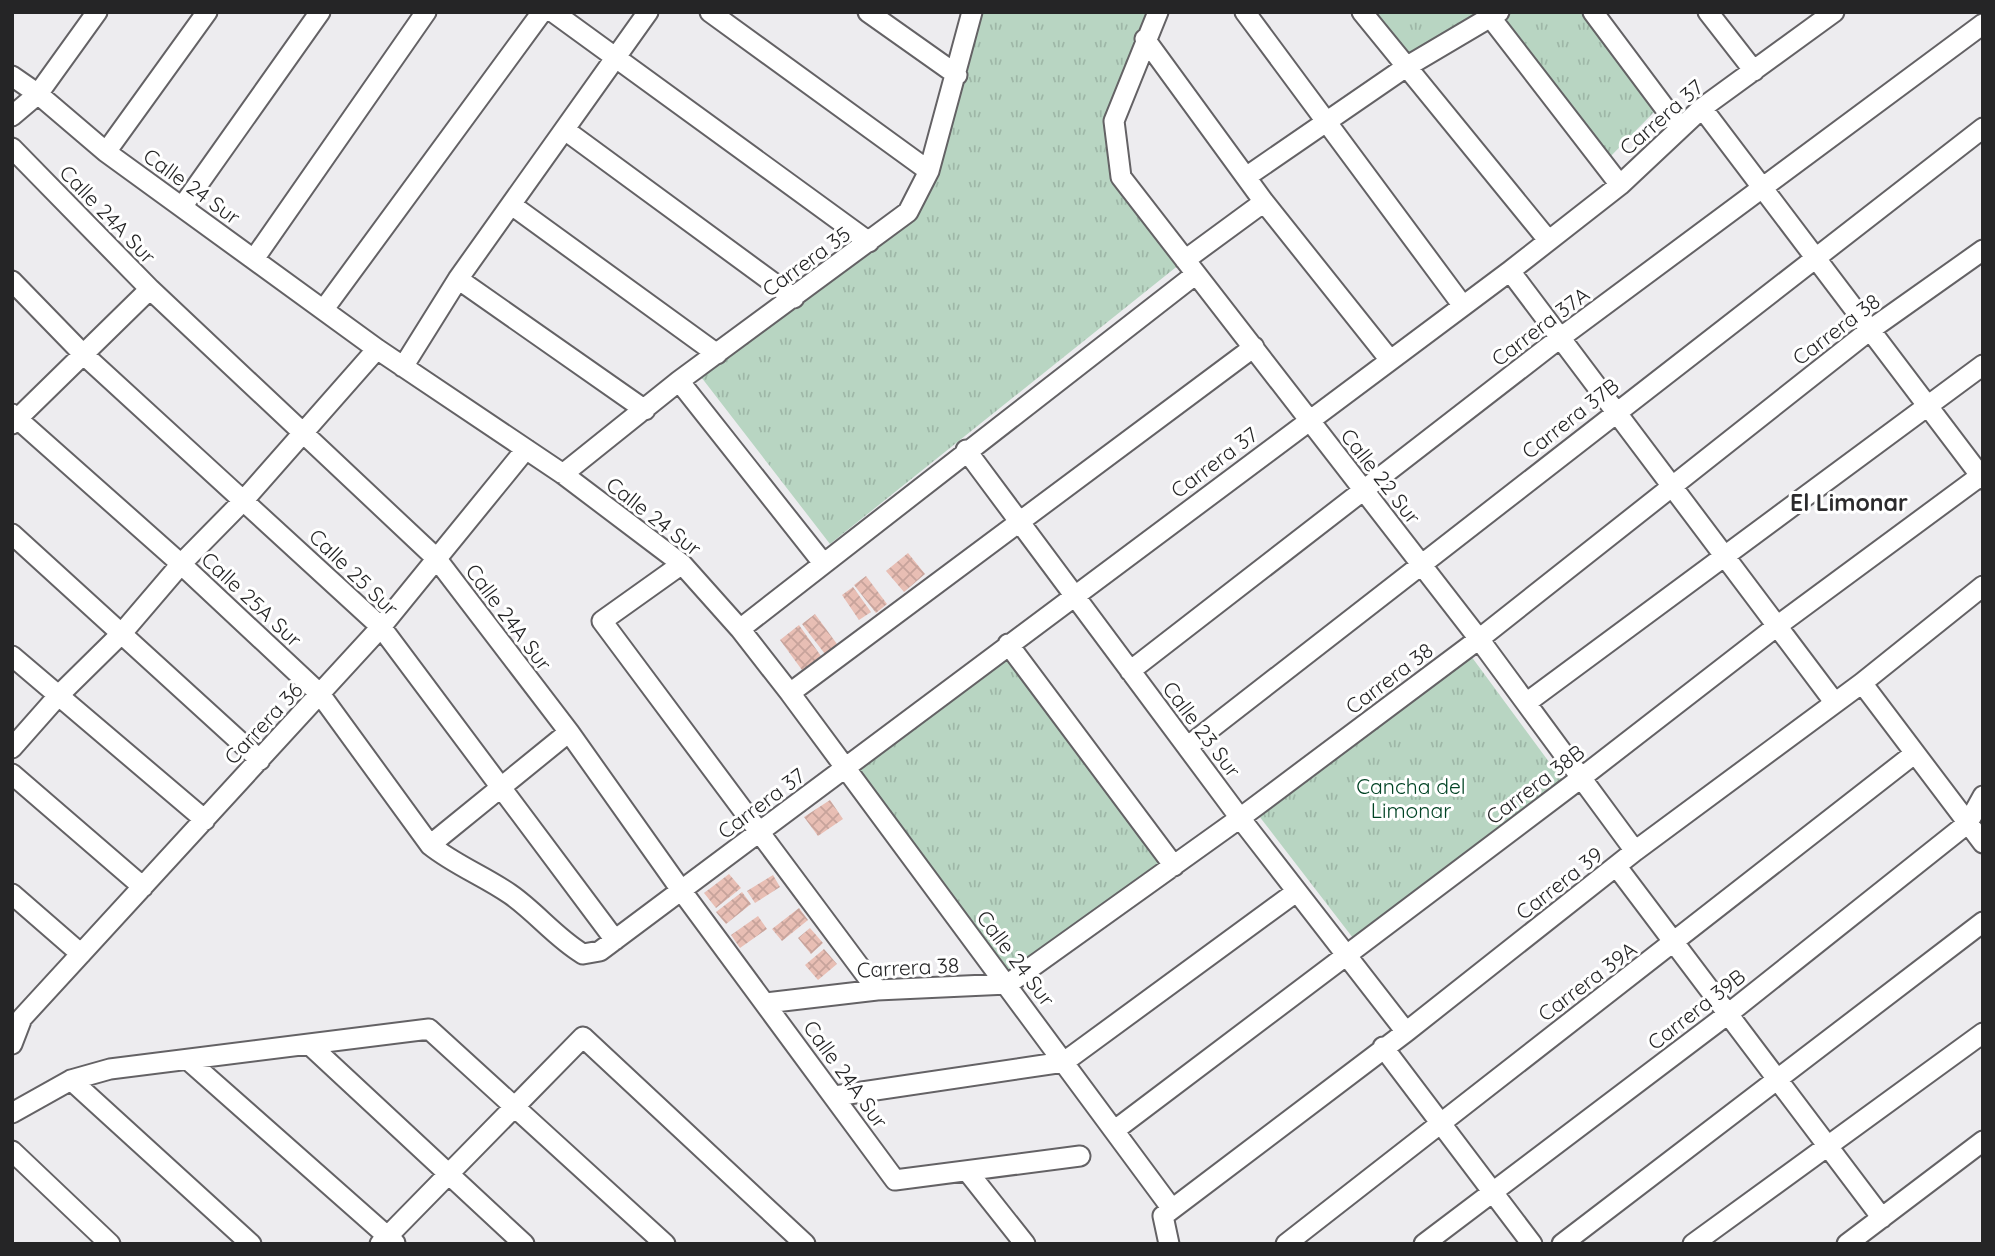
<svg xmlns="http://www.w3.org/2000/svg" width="1995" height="1256" font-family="Quicksand,sans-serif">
  <defs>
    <pattern id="grass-tufts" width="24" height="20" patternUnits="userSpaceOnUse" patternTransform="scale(1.75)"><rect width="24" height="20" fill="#b8d5c2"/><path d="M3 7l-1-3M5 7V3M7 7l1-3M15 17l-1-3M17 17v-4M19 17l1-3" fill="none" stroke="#9eb7a7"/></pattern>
    <pattern id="building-cross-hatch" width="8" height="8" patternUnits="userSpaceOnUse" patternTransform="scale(1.75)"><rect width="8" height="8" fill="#e8beb4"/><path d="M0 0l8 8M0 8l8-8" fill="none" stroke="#c7a39b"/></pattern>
  </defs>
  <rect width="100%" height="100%" fill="#edecef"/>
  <path fill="url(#grass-tufts)" d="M976 12H1154L1112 117 1115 181 1180 264 830 544 698 373 912 215Z
    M1370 12H1488L1403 61Z
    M1497 12H1582L1654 112 1608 159Z
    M1008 653 1166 863 1008 975 852 771Z
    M1471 656 1563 781 1353 938 1259 816Z"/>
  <path fill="url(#building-cross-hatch)" d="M908 553 925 574 904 592 886 571Z
    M866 576 887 604 876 613 854 585Z
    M853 587 871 612 859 620 842 595Z
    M815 614 837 644 825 654 802 624Z
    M799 625 821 656 802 670 780 640Z
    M830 800 843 819 818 836 804 817Z
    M729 874 741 888 716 908 704 893Z
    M773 875 780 887 755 903 747 891Z
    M742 892 751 904 726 924 716 912Z
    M799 908 808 920 782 941 772 929Z
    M758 916 767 929 740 948 731 935Z
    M810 928 823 943 811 954 798 938Z
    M824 949 837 964 818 980 805 965Z"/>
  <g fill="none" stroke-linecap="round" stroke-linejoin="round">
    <g stroke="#646265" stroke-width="23">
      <path id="minor" d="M553 12 869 242
        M710 12 929 171
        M868 12 957 75
        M1158 12 1114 121 1121 177 1479 639 1635 851
        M1245 12 1463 306
        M1362 12 1548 240
        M1593 12 1679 127
        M1708 12 1754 71
        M1491 18 1620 185
        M1145 39 1264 202 1390 360
        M12 76 38 94 106 152 377 349 563 474 682 564 740 629 790 693 1172 1209
        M1702 108 1983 479
        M12 116 38 94 97 12
        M565 130 794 298
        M12 148 150 289 436 558 569 732 681 890 895 1180 1080 1156
        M106 152 207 12
        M1246 177 1406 67 1499 12
        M513 206 717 354
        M182 207 320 12
        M254 259 426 12
        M1185 260 1264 202
        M1510 271 1835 703
        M458 279 645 410
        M12 281 83 354 381 627 615 940
        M324 309 542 12
        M403 367 458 279 648 12
        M679 381 823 563
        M12 414 181 564 320 694 430 845C455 865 484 876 510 894 536 912 556 938 583 954L600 951 1510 271 1620 185 1702 108 1834 12
        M12 424 150 289
        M966 450 1240 818 1406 1032
        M563 474 679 381 908 212 929 171 972 12
        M12 534 260 760
        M682 564 602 621 877 990
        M740 629 1196 274
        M1008 644 1174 866
        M12 656 205 820
        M1130 671 1560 338 1983 24
        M1862 683 1983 843
        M790 693 1254 347
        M1526 703 1983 365
        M1187 747 1983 128
        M12 748 58 696 122 633 181 564 244 500 377 349
        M12 774 143 887
        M430 845 569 732
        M1617 867 1882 1218
        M12 894 81 954
        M766 1003 877 990 1008 984 1240 818 1479 639 1870 330 1983 250
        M12 1044 22 1018 381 627 526 449
        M311 1046 524 1244
        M1383 1047 1532 1244
        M188 1060 395 1243
        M71 1080 251 1244
        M835 1096 1064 1062 1296 892
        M12 1113 71 1080 110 1069 429 1029 665 1244
        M1115 1130 1581 778 1777 626 1983 474
        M12 1151 110 1244
        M968 1172 1025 1244
        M380 1244 583 1037 805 1244
        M1169 1244 1163 1216 1406 1032 1635 851 1862 683 1983 586
        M1286 1244 1914 754
        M1424 1244 1728 1014 1968 823 1983 796
        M1562 1244 1983 922
        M1693 1244 1983 1033
        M1847 1244 1983 1141"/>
    </g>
    <use href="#minor" stroke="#fff" stroke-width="19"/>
  </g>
  <g text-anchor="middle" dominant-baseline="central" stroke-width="6" stroke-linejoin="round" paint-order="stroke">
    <g font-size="21" fill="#252526" stroke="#fff">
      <text transform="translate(1661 117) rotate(-41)">Carrera 37</text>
      <text transform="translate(192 186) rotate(36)">Calle 24 Sur</text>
      <text transform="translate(108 214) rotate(46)">Calle 24A Sur</text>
      <text transform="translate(806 261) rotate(-36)">Carrera 35</text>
      <text transform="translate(1540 326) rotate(-37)">Carrera 37A</text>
      <text transform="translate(1836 329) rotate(-37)">Carrera 38</text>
      <text transform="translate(1570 418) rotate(-38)">Carrera 37B</text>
      <text transform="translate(1214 462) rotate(-37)">Carrera 37</text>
      <text transform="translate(1381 476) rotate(52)">Calle 22 Sur</text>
      <text transform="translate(654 516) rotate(38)">Calle 24 Sur</text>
      <text transform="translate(354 572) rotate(44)">Calle 25 Sur</text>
      <text transform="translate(252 599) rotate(43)">Calle 25A Sur</text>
      <text transform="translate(509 617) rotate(53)">Calle 24A Sur</text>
      <text transform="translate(1389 678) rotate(-37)">Carrera 38</text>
      <text transform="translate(263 723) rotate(-47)">Carrera 36</text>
      <text transform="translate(1202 729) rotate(53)">Calle 23 Sur</text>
      <text transform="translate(1535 784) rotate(-37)">Carrera 38B</text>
      <text transform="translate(761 803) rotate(-37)">Carrera 37</text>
      <text transform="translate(1559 883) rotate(-38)">Carrera 39</text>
      <text transform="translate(1016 958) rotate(53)">Calle 24 Sur</text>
      <text transform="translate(908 967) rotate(-3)">Carrera 38</text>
      <text transform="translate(1587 981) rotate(-37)">Carrera 39A</text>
      <text transform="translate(1696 1009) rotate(-38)">Carrera 39B</text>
      <text transform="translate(846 1074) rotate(54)">Calle 24A Sur</text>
    </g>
    <g font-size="21" fill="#014324" stroke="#fff">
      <text x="1411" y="786">Cancha del<tspan x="1411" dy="24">Limonar</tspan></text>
    </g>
    <g font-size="23" font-weight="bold" fill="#2b2a2c" stroke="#fff">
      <text x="1849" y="502">El Limonar</text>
    </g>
  </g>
  <rect width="1995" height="1256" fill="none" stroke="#252526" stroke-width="28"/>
</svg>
